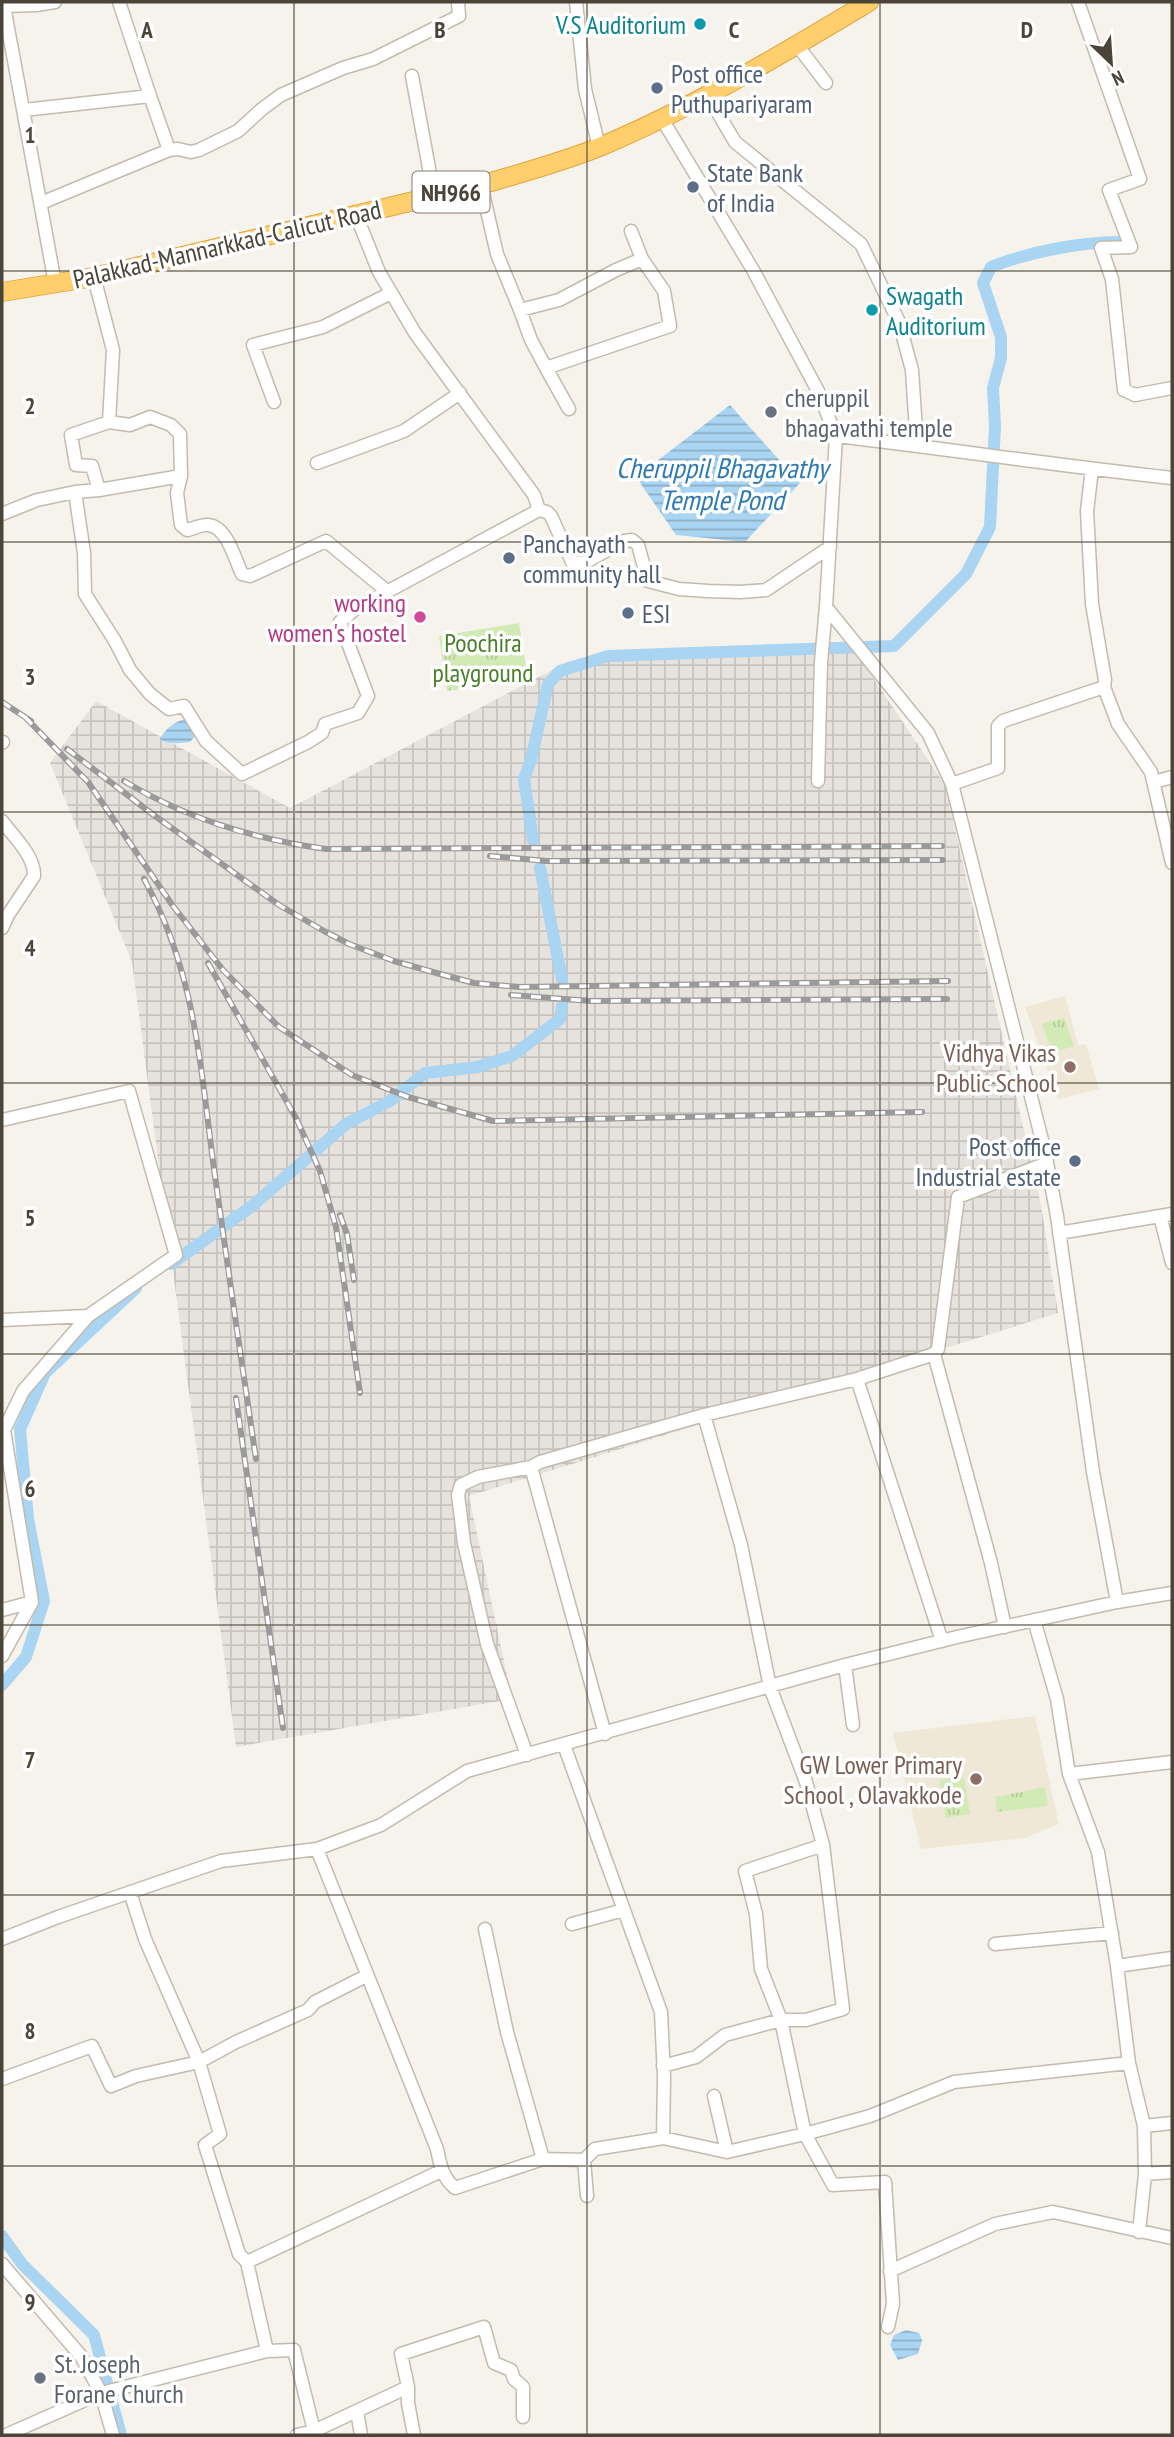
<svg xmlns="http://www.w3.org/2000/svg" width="1174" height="2437" font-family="'PT Sans Narrow',sans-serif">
  <defs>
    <pattern id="industrial-grid" width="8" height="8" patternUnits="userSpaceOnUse" patternTransform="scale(1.75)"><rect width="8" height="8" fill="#e6e2dd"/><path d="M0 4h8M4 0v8" fill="none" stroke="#c7c3be"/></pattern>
    <pattern id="park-tufts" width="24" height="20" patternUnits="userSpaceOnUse" patternTransform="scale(1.75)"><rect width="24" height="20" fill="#d2eab5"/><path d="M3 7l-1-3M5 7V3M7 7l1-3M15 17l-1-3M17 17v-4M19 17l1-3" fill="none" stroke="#b6ca9c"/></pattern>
    <pattern id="water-rules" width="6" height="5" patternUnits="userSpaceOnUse" patternTransform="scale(1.75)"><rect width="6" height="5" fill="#a9d4f2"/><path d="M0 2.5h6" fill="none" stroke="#8caec5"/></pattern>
  </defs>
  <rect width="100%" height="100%" fill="#f6f3ec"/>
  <path fill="url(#industrial-grid)" d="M851 645 945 785 1041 1205 1058 1313 469 1496 512 1699 236 1747 132 962 50 763 96 701 290 808 569 661Z"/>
  <path fill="#efe8d6" d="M1065 996 1078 1045 1086 1044 1099 1089 1058 1099 1025 1007Z
    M1035 1716 1059 1824 1025 1838 921 1849 893 1733Z"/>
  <path fill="url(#park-tufts)" d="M519 623 528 679 447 691 439 636Z
    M1064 1018 1074 1046 1052 1053 1042 1024Z
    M964 1777 970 1814 946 1818 939 1780Z
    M1045 1787 1048 1806 997 1812 995 1797Z"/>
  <path fill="url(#water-rules)" d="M730 405 800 483 745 542 676 535 636 477Z
    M186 719 197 734 190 742C180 743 169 745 160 739 165 729 175 721 186 719Z
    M906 2330 919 2333 922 2340 918 2354 898 2360 890 2345 894 2335Z"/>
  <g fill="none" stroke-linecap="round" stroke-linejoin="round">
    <path stroke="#a9d4f2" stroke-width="12" d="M533 840 524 779 531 760 548 684 560 671 608 656 894 646 966 574 990 527 995 426 993 388 1001 358V337L983 283 991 267C1028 252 1085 241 1124 242
      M540 868 562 979
      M171 1264 252 1206 346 1124 390 1101 425 1073 478 1067 512 1056 560 1019 562 1006
      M2 1685 26 1657 44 1601 28 1519 20 1429 45 1373 136 1288
      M2 2236 22 2264 94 2335 121 2435"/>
    <g stroke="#c2bbae" stroke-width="15">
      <path id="minor" d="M55 2 36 5 4 6 55 283
        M576 2 585 89 599 147
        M1078 2 1140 179 1109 190 1131 247 1101 248 1112 279 1124 390 1135 395 1172 388
        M797 45 826 83
        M412 76 434 195
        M150 96 169 150
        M708 96 735 142 861 244 899 322 912 370 917 446
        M24 110 150 96 119 2
        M662 119 753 270 818 391 836 436 826 607 928 733 952 784 1045 1152 1057 1216 1093 1472 1117 1602 1172 1593
        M481 185 497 254 520 310 559 300 616 270 642 259 664 291 670 326 546 368 531 340 520 310
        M41 203 169 150 178 149 191 152 199 150 238 131 262 109 281 95 343 68 373 59 459 16 458 2
        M356 215 379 272 415 333 534 495 539 510 547 512 551 516 572 562 584 563 624 541 632 540 638 545 648 581 679 589 708 591 740 592 766 590 830 547
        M631 231 642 259
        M94 277 113 350 109 422 71 435 76 465 92 466 99 490 75 492 84 553 85 594 115 641 130 670 150 694 169 709 184 706 206 741 242 774 308 742 322 733 325 724 358 713 368 696 340 622 355 609 539 510
        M546 368 569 409
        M274 402 253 345 323 327 391 293
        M109 422 130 425 150 417 171 425 180 434 181 476 177 493 181 525 187 530C193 529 202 524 208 525 227 526 235 560 242 574L250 576 326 541 388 592
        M836 436C949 449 1060 466 1172 478
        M317 463 404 431 460 393
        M1092 469 1087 511 1092 604 1105 680 1104 687 1118 724 1151 772 1172 863
        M99 490 181 476
        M2 514 37 500 75 492
        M2 743 3 742
        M818 781 821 662 826 607
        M1154 782 1172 777
        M952 784 998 768V726L1003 721 1104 687
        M2 821C13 836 35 856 34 876L8 915 2 928
        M2 1120 129 1091 176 1255 88 1316 23 1391 4 1430 32 1602 2 1656
        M1160 1216 1172 1263
        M1059 1233 1172 1214
        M2 1320 88 1316
        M934 1354 991 1563 1005 1627
        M857 1379 942 1641
        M704 1415 741 1545 770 1687 806 1782 823 1845 745 1871 756 1914 761 1969 781 2020 805 2134 833 2185 885 2182 893 2304 888 2327
        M531 1467 605 1734
        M2 1610 32 1602
        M1034 1620 1057 1699 1069 1774
        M845 1665 853 1725
        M564 1745 661 2012 664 2077 663 2138 595 2149 584 2160 587 2196
        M527 1755 487 1644 464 1543 458 1495 461 1485 478 1477 531 1467 540 1462 704 1415 857 1379 934 1354 938 1349 958 1197 1047 1163
        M317 1849 437 2149C440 2164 442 2177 455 2188L543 2159 584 2160
        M130 1892 145 1939 199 2062 220 2134 205 2145 239 2254 247 2262 267 2351
        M572 1924 624 1910
        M485 1929 507 2032 543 2159
        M2 1939 58 1917 221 1861 317 1849 381 1825 467 1771 845 1665 957 1637 1117 1602
        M995 1944 1112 1933
        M1117 1966 1172 1958
        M1129 2063 1144 2126 1145 2174 1139 2232
        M663 2066 696 2057 725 2035 781 2020H806L843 2009 823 1845
        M2 2079 92 2046 111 2086 136 2076 199 2062 236 2042 308 2010 315 2002 366 1976
        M714 2096 727 2152
        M1144 2126 1172 2123
        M663 2138 727 2152 805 2134 870 2116 954 2082 1129 2063 1117 1966 1098 1852 1069 1774 1172 1762
        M1145 2174 1172 2172
        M247 2262 441 2171
        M2 2264 81 2356 101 2393 6 2435
        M890 2271 995 2224 1053 2212 1172 2238
        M408 2387V2403L414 2435
        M357 2411 361 2435
        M113 2435 101 2393 267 2351 294 2350 314 2431 408 2387 401 2354 484 2327 494 2363 511 2370 514 2379 523 2387V2417
        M297 2435 314 2431"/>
    </g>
    <g stroke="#e0a43c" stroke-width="20">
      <path id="highway" d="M2 292 94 277 481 185C521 173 563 162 602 146 696 106 782 54 869 2"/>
    </g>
    <use href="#minor" stroke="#fff" stroke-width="12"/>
    <use href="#highway" stroke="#ffcf6e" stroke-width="18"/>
    <g stroke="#9a9a9a" stroke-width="6">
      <path id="rail" d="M2 702 31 721
        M25 717 88 782 173 906 223 970 279 1027 352 1075 408 1097 493 1121 922 1112
        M67 749 155 816 279 905 324 931 349 944 394 961 440 974 474 983 519 987 948 981
        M124 781C187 819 254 839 326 849L942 846
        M490 856 546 861 943 860
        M144 879C197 975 200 1069 215 1176 228 1270 242 1365 256 1459
        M208 963 296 1118 320 1171 336 1227 360 1393
        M511 995 591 1001 947 999
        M340 1215 347 1234 354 1280
        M236 1398 283 1728"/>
    </g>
    <use href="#rail" stroke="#fff" stroke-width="3.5" stroke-dasharray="10" stroke-linecap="butt"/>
  </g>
  <path fill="none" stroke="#4b4439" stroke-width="2" stroke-opacity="0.55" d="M294 2V2435M587 2V2435M880 2V2435M2 271H1172M2 542H1172M2 812H1172M2 1083H1172M2 1354H1172M2 1625H1172M2 1895H1172M2 2166H1172"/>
  <g fill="#0f9aa8" stroke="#fff" stroke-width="2.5">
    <circle cx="700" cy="24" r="7"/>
    <circle cx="872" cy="310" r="7"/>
  </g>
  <g fill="#5c6f8a" stroke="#fff" stroke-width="2.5">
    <circle cx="657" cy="88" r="7"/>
    <circle cx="693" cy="187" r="7"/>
    <circle cx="509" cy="558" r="7"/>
    <circle cx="628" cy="613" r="7"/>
    <circle cx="1075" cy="1161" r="7"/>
  </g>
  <g fill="#6b7280" stroke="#fff" stroke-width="2.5">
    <circle cx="771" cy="412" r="7"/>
    <circle cx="40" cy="2378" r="7"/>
  </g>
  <circle fill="#d1479c" stroke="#fff" stroke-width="2.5" cx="420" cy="617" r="7"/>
  <g fill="#8d6e63" stroke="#fff" stroke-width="2.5">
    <circle cx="1070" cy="1067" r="7"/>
    <circle cx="976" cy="1779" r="7"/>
  </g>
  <g text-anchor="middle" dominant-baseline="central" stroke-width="7" stroke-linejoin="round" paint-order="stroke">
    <rect fill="#fff" stroke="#817c74" stroke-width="2" x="412.5" y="171.5" width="77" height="41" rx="5"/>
    <g font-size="24" font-weight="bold" fill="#4b4439">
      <text x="451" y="192">NH966</text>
    </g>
    <g font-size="26" fill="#0d838f" stroke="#fff" text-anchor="end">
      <text x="686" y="24">V.S Auditorium</text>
      <text x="886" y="295" text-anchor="start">Swagath<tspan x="886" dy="30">Auditorium</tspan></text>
    </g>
    <g font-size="26" fill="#4e5e75" stroke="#fff" text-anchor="start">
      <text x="671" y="73">Post office<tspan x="671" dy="30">Puthupariyaram</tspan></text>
      <text x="707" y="172">State Bank<tspan x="707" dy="30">of India</tspan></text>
      <text x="523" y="543">Panchayath<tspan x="523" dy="30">community hall</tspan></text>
      <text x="642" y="613">ESI</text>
      <text x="1061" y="1146" text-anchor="end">Post office<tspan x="1061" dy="30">Industrial estate</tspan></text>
    </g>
    <g font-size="26" fill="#4b4439" stroke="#fff">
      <text transform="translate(227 244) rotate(-13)">Palakkad-Mannarkkad-Calicut Road</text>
    </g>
    <g font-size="26" fill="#5b616d" stroke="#fff" text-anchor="start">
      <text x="785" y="397">cheruppil<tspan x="785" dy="30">bhagavathi temple</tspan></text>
      <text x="54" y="2363">St. Joseph<tspan x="54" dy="30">Forane Church</tspan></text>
    </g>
    <g font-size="26" fill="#b23c85" stroke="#fff" text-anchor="end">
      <text x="406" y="602">working<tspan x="406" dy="30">women's hostel</tspan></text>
    </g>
    <g font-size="26" fill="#4a7f2a" stroke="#fff">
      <text x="483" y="642">Poochira<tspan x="483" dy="30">playground</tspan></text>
    </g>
    <g font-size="26" fill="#785e54" stroke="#fff" text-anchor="end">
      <text x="1056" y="1052">Vidhya Vikas<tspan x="1056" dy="30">Public School</tspan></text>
      <text x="962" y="1764">GW Lower Primary<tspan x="962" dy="30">School , Olavakkode</tspan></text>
    </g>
    <g font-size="28" font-style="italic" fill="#2e7ab2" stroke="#fff">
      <text x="722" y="467">Cheruppil Bhagavathy<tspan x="722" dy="32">Temple Pond</tspan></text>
    </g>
  </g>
  <g font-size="23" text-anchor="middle" font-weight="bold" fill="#4b4439" stroke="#fff" stroke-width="7" stroke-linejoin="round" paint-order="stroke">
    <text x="147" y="38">A</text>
    <text x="440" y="38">B</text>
    <text x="734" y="38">C</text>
    <text x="1027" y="38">D</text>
    <text x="30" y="143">1</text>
    <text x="30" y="414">2</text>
    <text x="30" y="685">3</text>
    <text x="30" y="956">4</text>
    <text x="30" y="1226">5</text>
    <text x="30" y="1497">6</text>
    <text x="30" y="1768">7</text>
    <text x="30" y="2039">8</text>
    <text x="30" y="2310">9</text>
  </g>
  <rect width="1174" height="2437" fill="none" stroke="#4b4439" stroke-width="7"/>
  <g transform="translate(1111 63) rotate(155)" stroke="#ffffff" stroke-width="5" paint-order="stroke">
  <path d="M0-5L12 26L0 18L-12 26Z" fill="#4b4439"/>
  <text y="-10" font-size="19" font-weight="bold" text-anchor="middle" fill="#4b4439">N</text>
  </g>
</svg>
